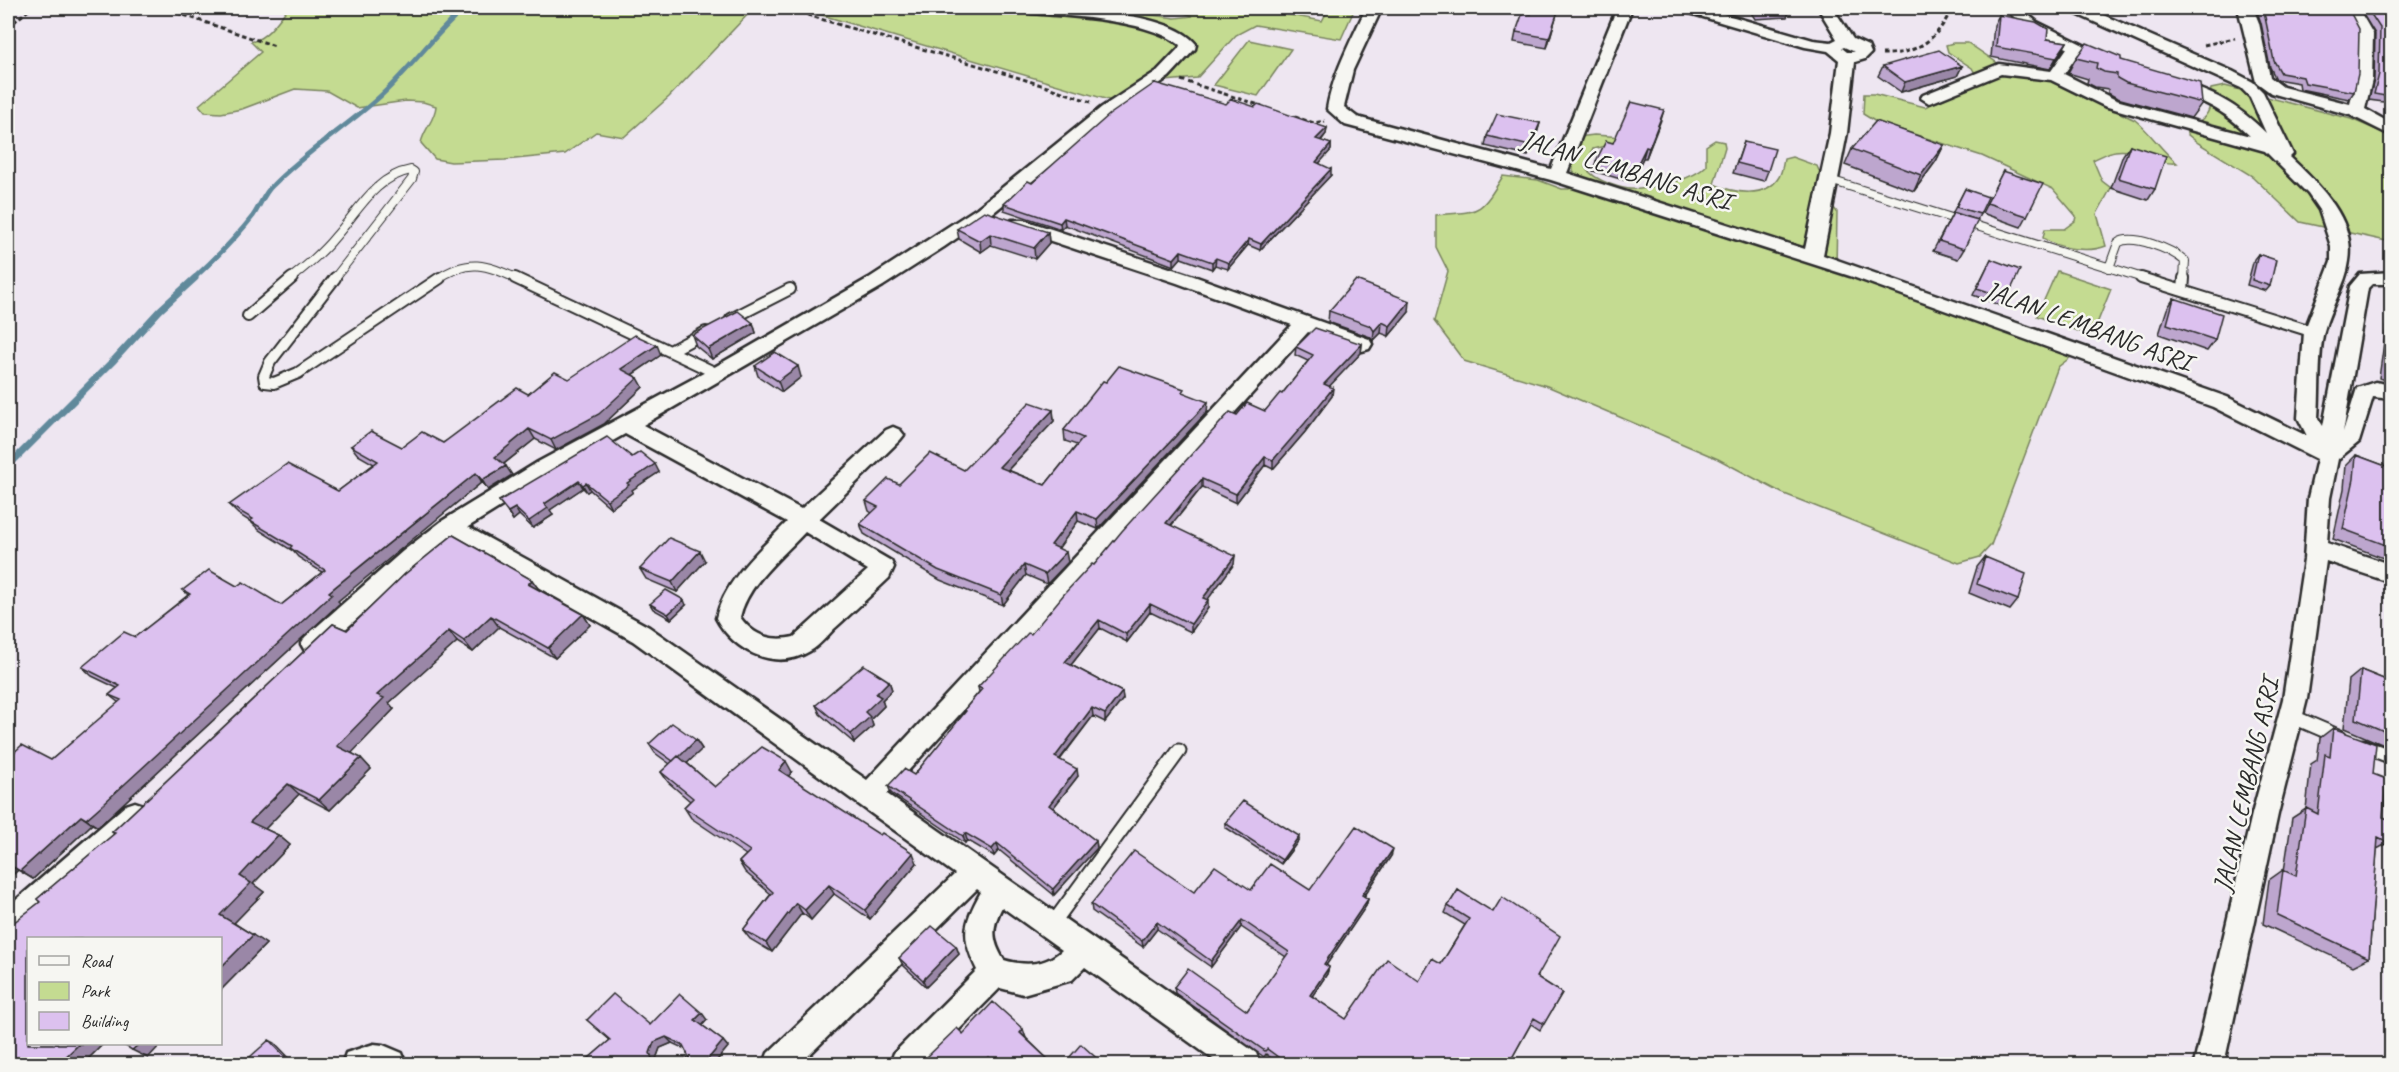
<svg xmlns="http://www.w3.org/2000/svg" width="2399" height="1072" font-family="Caveat,sans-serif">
  <rect width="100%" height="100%" fill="#eee6f1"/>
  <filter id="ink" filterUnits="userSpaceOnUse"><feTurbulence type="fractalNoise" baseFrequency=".0167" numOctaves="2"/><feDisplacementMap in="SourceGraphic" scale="12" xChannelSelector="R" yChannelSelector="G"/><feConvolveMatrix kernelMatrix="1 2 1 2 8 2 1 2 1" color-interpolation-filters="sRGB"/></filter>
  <g filter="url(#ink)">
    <path fill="#c4db91" stroke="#78835e" stroke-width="1.5" d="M288 8H738L752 10 669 97 624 137 596 132 565 154 505 160 451 162 435 159 421 143C424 129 435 120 436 106L423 102 406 101 357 108 327 91 295 89 242 109 221 113 205 112 199 105 261 52 251 42C267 38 278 21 288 8Z
      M798 8H1099L1175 18 1193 16 1170 8H1252L1322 21 1329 8H1355L1341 39 1255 25 1236 35 1197 78 1144 83 1112 101Z
      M1249 40 1291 49 1258 96 1214 85Z
      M1953 43H1968L2002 66 2027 69 2135 120C2151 133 2161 150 2177 163 2156 165 2137 147 2115 151 2108 152 2100 157 2093 160L2102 181 2111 188 2097 214 2106 246C2089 253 2059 249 2043 238L2045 229H2064L2075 221 2076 216 2053 189 1982 156 1876 122 1863 114 1864 94H1874L1925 107 1969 88 1977 77 1972 68 1948 52 1946 45Z
      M2225 86 2351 119 2391 136V242L2300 222 2252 176 2198 143 2187 134 2186 127C2197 123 2209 118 2210 104 2210 98 2209 95 2211 89Z
      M1594 135 1638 138 1593 149 1585 167C1594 181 1624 191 1640 189 1658 187 1694 179 1706 166V146L1715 140 1724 142 1725 147 1714 184C1733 193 1766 199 1779 177 1782 172 1783 165 1784 159L1792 157 1817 166 1823 180 1821 191 1837 212 1836 269 2071 357 2058 367 1991 545 1980 557 1959 563 1782 493 1718 459 1547 386 1464 361 1434 321 1448 271 1436 247V215C1481 211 1479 215 1503 176L1538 180 1562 189H1569L1574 175 1569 150 1578 137Z
      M2057 271 2111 289 2092 336 2037 316Z"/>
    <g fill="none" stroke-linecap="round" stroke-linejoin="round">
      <path stroke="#61899b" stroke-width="5" d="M193 279C215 259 235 239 253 216 260 206 264 193 273 185 304 153 342 130 376 100 408 72 432 36 465 8"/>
      <path stroke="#61899b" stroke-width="7" d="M8 466 114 360 160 310 195 278"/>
      <g stroke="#2b2b2b" stroke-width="10">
        <path id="service-far2" d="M1830 180 2146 279
          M2109 268 2118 243C2132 233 2173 250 2185 261L2184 279
          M290 279C306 266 322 253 335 237 358 212 374 177 411 170L414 172 412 179 334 279
          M437 279C469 258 485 264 518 279"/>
      </g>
      <g stroke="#2b2b2b" stroke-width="14">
        <path id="service-far1" d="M335 278 270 362 264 376 265 382 274 383 298 373 440 278
          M515 278 718 374
          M2141 278 2314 332
          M2183 291 2184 278
          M248 316 292 278
          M731 319 790 289
          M672 350 706 332"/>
      </g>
      <g stroke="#2b2b2b" stroke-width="17">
        <path id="service" d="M2291 716 2340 737
          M2363 746 2392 757
          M1051 926 1179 751"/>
      </g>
      <g stroke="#2b2b2b" stroke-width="5">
        <path id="minor" d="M1024 8C1063 8 1171 11 1196 44L1195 49 1169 77 1114 115 989 216 944 247 883 286 643 425 801 509 886 430 893 427 900 430 904 435 900 440 819 519 891 561 894 567 889 578C871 595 853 612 834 629 827 636 819 646 810 651 775 672 733 651 716 618 726 578 759 551 787 522L625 434 554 474 468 527 649 627 867 780 1292 325 1177 283 1012 228 1009 224 1012 220H1024L1191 275 1369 339 1372 344 1369 349 1362 351 1308 332 887 794 1256 1053 1260 1064H1220L1085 967 1072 980 1023 994 1000 988 925 1064H890L894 1053 977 970C961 937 963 924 981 892L977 889 800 1064H764L768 1053 955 874 633 641 451 538 419 563 321 651 313 654 305 651 301 644 305 637 403 551 442 521 538 462 711 369 869 278 977 208 1102 107 1157 71 1179 48 1180 45C1150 20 1071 16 1031 13L1026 11ZM805 532 868 570 794 637C772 642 753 636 740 617 748 583 782 557 805 532ZM1002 907 1062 950C1046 966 1024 966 1004 960 992 941 991 928 1002 907Z
          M1366 8H1382L1353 70 1344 107 1357 117 1551 169 1617 8H1632L1567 173 1805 249 1830 133 1839 60 1828 51 1805 47 1683 11 1680 8H1703L1813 40 1831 42 1837 39 1818 8H1833L1853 39 1868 46 1871 53 1865 59 1855 62 1847 133 1823 255 2227 397 2307 436 2298 418 2304 332 2331 262V246L2319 210 2308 194 2265 151 2104 106 2051 80 2001 74 1935 101 1929 103 1921 98 1923 95 1999 64 2051 71 2067 48 2027 28 2004 8H2020L2037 22 2114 60 2116 63 2114 66H2102L2078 54 2064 74 2116 100 2250 136C2223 109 2203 100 2167 89L2165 86 2173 81C2215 92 2235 103 2266 133L2250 97 2241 88 2070 11 2068 8H2087L2232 71 2253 82 2263 92 2293 154 2290 157C2318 184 2356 219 2349 261 2346 285 2330 307 2324 331 2318 354 2320 393 2318 418L2323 426 2350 286 2360 274 2392 272V284H2372L2368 288 2343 433 2357 388 2375 382 2392 385V399L2373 397 2359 442 2338 459 2330 498 2327 543 2392 565V583L2326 561 2307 699 2278 814 2224 1064H2194L2252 814 2283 699 2304 560 2308 498 2317 459 2213 407 1850 276 1551 180 1345 125 1327 109C1333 73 1351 41 1366 8ZM1844 47 1855 52H1847L1842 48Z
          M2238 8H2253L2259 23 2270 77 2283 87 2350 104 2356 80 2357 34 2343 8H2358L2373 34 2372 80 2365 109 2392 124V136L2350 115 2271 93 2256 82Z
          M135 802 144 805 148 814 144 823 18 935 8 938V907L126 805Z
          M374 1044 383 1045 402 1053 406 1064H342L346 1053Z"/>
      </g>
      <path stroke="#2b2b2b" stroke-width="3" stroke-dasharray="4.5 3" stroke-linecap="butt" d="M163 8 275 46
        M786 8C887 41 991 66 1091 102
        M8 27 31 8
        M2204 45 2235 38
        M1882 54C1917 55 1938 39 1952 8
        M1181 80 1262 106
        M1295 117 1314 123 1325 121"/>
      <use href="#service-far2" stroke="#f6f6f2" stroke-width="8"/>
      <use href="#service-far1" stroke="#f6f6f2" stroke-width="10"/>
      <use href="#service" stroke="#f6f6f2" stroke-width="13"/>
      <use href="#minor" fill="#f6f6f2" fill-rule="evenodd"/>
    </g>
    <path fill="#bda6ce" stroke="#2b2b2b" stroke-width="1.5" fill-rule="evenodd" d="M1748 8H1791L1787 17 1755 19Z
      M2256 8H2348L2354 92 2349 99 2300 89 2299 83 2276 79 2270 67 2261 23Z
      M2359 8H2383L2384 11 2391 12V103L2369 100 2374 80 2375 34Z
      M1999 15 2047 39 2067 42 2050 69 1991 57 1994 25Z
      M1556 17 1547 48 1514 42 1516 32Z
      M2076 58 2121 60 2202 103 2191 118 2117 98 2108 93V89L2095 87 2087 83 2088 79 2068 73Z
      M1883 66H1962L1957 76 1901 92 1878 76Z
      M1226 104 1327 128 1326 134 1321 141 1331 144V150L1319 163 1331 175 1260 250 1248 245 1228 269 1215 265 1212 269 1181 258 1174 266 1065 225 1061 229 1004 210V204L1032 183Z
      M1664 110 1646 158H1643L1631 182 1593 171 1596 161 1613 143Z
      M1540 123 1537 133 1528 156 1485 146 1487 136Z
      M1744 142 1768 171 1764 181 1733 173Z
      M1944 145 1936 161 1914 191 1845 165 1852 149Z
      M2130 145 2155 189 2148 200 2111 188 2123 155Z
      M2003 171 2027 216 2021 227 1982 213Z
      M1965 189 1980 214 1977 220 1953 212Z
      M1953 213 1964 249 1958 259 1933 251Z
      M957 229 1048 232 1049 243 1035 259 991 245 981 252 959 239Z
      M2258 254 2270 286 2266 291 2247 285 2254 259Z
      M1991 259 2007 298 2002 306 1973 295Z
      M2391 293V382L2379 378Z
      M2174 298 2215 340 2207 351 2159 334 2167 309Z
      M1329 311 1409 312 1389 336 1381 333 1373 341 1370 337 1328 322Z
      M753 323 756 333 712 359 696 346 692 335Z
      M1362 344 1361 353 1329 386 1332 396 1305 432 1273 469 1265 465 1236 503 1202 487 1171 526 1234 564 1207 600 1208 608 1191 632 1150 612 1127 642 1100 628 1071 665 1122 692 1123 699 1105 722 1093 716 1060 760 1078 776 1053 808 1096 841 1097 848 1054 895 999 850 994 856 967 840 965 843 891 793 888 786 914 775 965 713 964 710 979 692 978 687 1031 634 1094 565 1237 415 1265 411 1282 394 1308 361 1295 355 1296 347Z
      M661 355 632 375 638 378 643 387 604 424 556 450 535 439 504 464 512 475 488 490 482 482 370 573 338 601 340 603 114 812 98 827 92 824 33 879 18 870 8 879V758L51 760 119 703 109 695 117 688 92 676 82 667 135 637 188 595 183 590 237 586 281 605 322 572 298 557 293 551 259 530 251 522 238 514 229 505 338 491 374 464 358 455 351 446 402 447 443 443 528 394 569 379Z
      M755 366 801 377 782 392 758 376Z
      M1106 382 1184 393 1207 412 1098 529 1078 521 1058 548 1068 562 1047 584 1026 575 1003 605 940 580 864 534 860 524 872 513 869 511 866 501 899 484 964 470 1053 410 1054 421 1008 470 1045 485 1077 445 1065 441 1064 430Z
      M2356 455 2391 468V561L2333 539 2344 489 2346 465Z
      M632 457 659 472 632 490 633 492 611 508 590 490 587 492 583 488 550 510 553 515 533 528 519 515 513 520 499 501Z
      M453 535 532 580 539 590 583 614 590 625 555 658 499 627 473 652 457 642 389 703 394 709 351 753 361 758 371 769 330 810 299 794 265 829 278 835 290 845 253 884 264 892 234 923 266 944 220 991V939H28V1044H103L82 1065H8V927L40 902 37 899 114 834 112 832 333 624 347 630 405 574Z
      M1985 557 2018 600 2010 610 1969 593 1977 567Z
      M705 561 677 592 646 579 640 569Z
      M650 604 686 605 671 619 653 609Z
      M2361 670 2391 682V748L2344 728 2349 680Z
      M889 681 892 690 882 700 884 706 871 719 873 726 854 743 820 714 816 705Z
      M2333 728 2373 774 2388 843 2377 849 2369 958 2353 966 2263 924 2269 880 2283 870 2284 871 2292 818 2306 809 2311 764 2317 760 2320 738Z
      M696 740 702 749 687 763 715 787 792 772 788 776 917 863 870 919 834 894 811 920 802 913 772 952 750 939 743 930 771 894 745 872 739 862 746 855 691 818 684 807 690 801 668 782 661 772 670 764 655 753 649 744Z
      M1225 823 1299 840 1281 864 1225 827Z
      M1391 856 1364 897 1368 899 1366 906 1326 965 1329 967 1327 974 1312 996 1346 1019 1419 981 1441 964 1465 925 1445 913 1448 906 1458 890 1537 977 1562 993 1540 1030 1531 1024 1508 1065H1280L1266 1054 1264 1057 1175 993 1174 987 1247 1011 1286 957 1241 927 1211 967 1157 929 1143 947 1092 911 1091 904 1194 892 1251 890H1310Z
      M956 946 959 954 926 987 903 965 899 958Z
      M587 1020 650 1025 707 1020 702 1025 723 1041 728 1047 713 1065H581L610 1040ZM672 1043 685 1049 689 1057 686 1060 656 1059 660 1048Z
      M963 1034 1026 1038 1054 1065H930L926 1058Z
      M2253 1060 2262 1065H2244Z"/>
    <path fill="#9a87a7" stroke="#2b2b2b" stroke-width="1.5" d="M1559 8 1556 17 1547 48 1549 38Z
      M2067 42 2061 53 2050 69 2056 58Z
      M1962 66 1957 76 1901 92 1905 82Z
      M1664 110 1661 120 1646 158 1649 148Z
      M1540 123 1537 133 1528 156 1530 146Z
      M1327 128 1326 134 1316 146V139Z
      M1331 144V150L1315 168 1316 162Z
      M1944 145 1936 161 1914 191 1921 175Z
      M1646 147 1643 158 1631 182 1634 171Z
      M1331 169V175L1260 250 1261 244Z
      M1064 218 1065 225 1061 229 1060 223Z
      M1048 232 1049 243 1035 259 1034 248Z
      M990 234 991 245 981 252 980 241Z
      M1249 239 1248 245 1228 269 1229 263Z
      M1181 251V258L1174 266V259Z
      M1216 258 1215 265 1212 269V262Z
      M1410 301 1409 312 1389 336 1390 326Z
      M1382 322 1381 333 1373 341 1374 331Z
      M753 323 756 333 712 359 708 349Z
      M1362 344 1361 353 1323 393 1324 384Z
      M657 345 661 355 625 379 621 369Z
      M798 366 801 377 782 392 778 381Z
      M638 378 643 387 604 424 556 450 551 440Z
      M1333 388 1332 396 1305 432 1273 469V460Z
      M1208 402 1207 412 1098 529 1097 519Z
      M1053 410 1054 421 1001 477 999 467Z
      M529 429 535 439 501 466 495 457Z
      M1265 457V465L1236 503V494Z
      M655 464 659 472 632 490 633 492 611 508 607 500 627 483Z
      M506 466 512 475 488 490 482 480Z
      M476 473 482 482 338 601 340 603 114 812 98 827 86 819 329 592Z
      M1202 479V487L1166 531V523Z
      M579 481 583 488 550 510 553 515 533 528 529 521 544 504Z
      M586 483 590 490 587 492 583 485Z
      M515 508 519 515 513 520 508 512Z
      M1077 511 1078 521 1053 556 1051 545Z
      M700 551 705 561 677 592 672 582Z
      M1066 552 1068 562 1047 584 1045 574Z
      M1235 556 1234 564 1203 606V598Z
      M1024 565 1026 575 1003 605 1001 595Z
      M532 580 540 591 528 584Z
      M684 600 686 605 671 619 668 614Z
      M1208 600V608L1191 632V624Z
      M1150 604V612L1127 642 1126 634Z
      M583 614 590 625 555 658 548 648Z
      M491 616 499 627 473 652 464 641Z
      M1099 620 1100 628 1067 670 1065 662Z
      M449 631 457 642 389 703 394 709 348 757 337 746 377 695Z
      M889 681 892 690 882 700 884 706 871 719 873 726 854 743 851 734 876 694Z
      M1122 692 1123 699 1105 722V714Z
      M1092 708 1093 716 1056 764 1055 757Z
      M696 740 702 749 680 770 674 761Z
      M361 758 371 769 330 810 319 800Z
      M786 761 792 772 784 781 779 770Z
      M1077 769 1078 776 1050 812 1049 805Z
      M288 784 299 794 262 832 250 822Z
      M81 816 92 824 33 879 20 871Z
      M965 833 967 840 965 843 963 836Z
      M278 835 290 845 253 884 264 892 233 924 220 915 240 876Z
      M1299 836V840L1281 864 1282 860Z
      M1096 841 1097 848 1054 895 1053 889Z
      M997 843 999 850 994 856 992 849Z
      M1393 849 1391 856 1360 902 1362 895Z
      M913 853 917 863 870 919 865 910Z
      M8 864 18 870 8 879Z
      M829 885 834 894 811 920 805 910Z
      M1368 899 1366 906 1323 970 1324 964Z
      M796 903 802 913 772 952 766 943Z
      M1242 920 1241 927 1211 967V961Z
      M1157 922V929L1143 947 1142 941Z
      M253 935 266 944 220 991V968Z
      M956 946 959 954 926 987 923 980Z
      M1329 967 1327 974 1309 1001 1310 995Z
      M702 1013 707 1020 701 1027 695 1020Z
      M1023 1029 1026 1038 1020 1033Z
      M666 1037 672 1043 660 1048 656 1059H652L650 1053 654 1042Z
      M269 1040 275 1043 296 1065H292Z
      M723 1041 728 1047 713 1065H703Z
      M79 1044H103L82 1065H57Z
      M139 1044H161L148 1058 132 1050Z
      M989 1057 992 1065H981Z"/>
    <path fill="#dcc1ef" stroke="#2b2b2b" stroke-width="1.5" fill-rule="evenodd" d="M1534 8H1559L1549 38 1516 32 1523 12 1531 14Z
      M2262 8H2348L2359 29 2358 74 2354 92 2305 83 2303 77 2281 73 2274 61 2265 17Z
      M2367 8H2383L2384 11 2391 12V97L2374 94 2379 74 2380 28Z
      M1999 15 2036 22 2048 29 2047 39 2067 42 2056 58 1996 47Z
      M2087 43 2121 57V60L2200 83 2202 103 2126 83 2117 78V74L2104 72 2096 68 2097 63 2076 58Z
      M1939 50 1962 66 1905 82 1883 66Z
      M1155 83 1226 104 1231 99 1255 107 1258 104 1327 128 1316 139 1331 144 1316 162 1331 169 1261 244 1249 239 1229 263 1216 258 1212 262 1181 251 1174 259 1064 218 1060 223 1004 204 1028 181 1032 183 1109 115Z
      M1631 102 1664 110 1649 148 1646 147 1634 171 1596 161 1606 141 1613 143Z
      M1497 114 1540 123 1530 146 1487 136Z
      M1876 121 1944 145 1921 175 1852 149Z
      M1744 142 1775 149 1768 171 1737 163Z
      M2130 145 2166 156 2155 189 2118 178Z
      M2003 171 2043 184 2027 216 1987 203Z
      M1965 189 1988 197 1980 214 1956 207Z
      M984 211 1048 232 1034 248 990 234 980 241 957 229Z
      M1953 213 1978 220 1964 249 1939 241Z
      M2258 254 2276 260 2270 286 2252 280Z
      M1991 259 2020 270 2007 298 1977 288Z
      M1356 280 1410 301 1390 326 1382 322 1374 331 1371 326 1329 311Z
      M2174 298 2222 314 2215 340 2167 324Z
      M738 311 753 323 708 349 692 335Z
      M1315 328 1362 344 1324 384 1333 388 1305 423 1273 460 1265 457 1236 494 1202 479 1166 523 1235 556 1203 598 1208 600 1191 624 1150 604 1126 634 1099 620 1065 662 1122 692 1105 714 1092 708 1055 757 1077 769 1049 805 1096 841 1053 889 997 843 992 849 965 833 963 836 888 786 904 769 914 775 966 711 964 710 982 689 978 687 1028 633 1031 634 1065 593 1092 564 1094 565 1122 531 1230 412 1237 415 1247 403 1265 411 1280 393 1282 394 1313 355 1296 347Z
      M635 335 657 345 621 369 638 378 599 414 551 440 529 429 495 457 506 466 482 480 476 473 363 564 329 592 332 594 103 804 86 819 81 816 20 871 8 864V758L22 745 51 760 121 700 109 695 120 686 82 667 124 632 135 637 190 594 183 590 209 570 237 586 243 582 281 605 325 570 290 548 292 546 250 521 253 519 229 505 287 464 338 491 378 461 351 446 371 431 402 447 422 432 443 443 517 388 528 394 555 372 569 379Z
      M2391 341V370L2387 369Z
      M775 352 798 366 778 381 755 366Z
      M1119 366 1184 389 1182 392 1208 402 1097 519 1077 511 1051 545 1066 552 1045 574 1024 565 1001 595 938 570 860 524 878 507 866 501 888 479 899 484 930 453 964 470 1030 402 1053 410 999 467 1045 485 1083 438 1064 430 1103 381 1106 382Z
      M607 437 632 457 640 452 655 464 627 483 629 485 607 500 586 483 583 485 579 481 544 504 548 508 529 521 515 508 508 512 499 501Z
      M2356 455 2391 468V547L2343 529 2354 479Z
      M453 535 532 580 528 584 583 614 548 648 491 616 464 641 449 631 377 695 384 698 337 746 361 758 319 800 288 784 250 822 278 835 240 876 251 883 220 915 253 935 220 968V939H28V1044H79L57 1065H8V927L40 902 37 899 115 833 112 832 333 624 347 630 405 574Z
      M669 538 700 551 672 582 640 569Z
      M1985 557 2026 574 2018 600 1977 584Z
      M666 590 684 600 668 614 650 604Z
      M864 665 889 681 876 694 881 697 865 712 870 717 851 734 816 705Z
      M2361 670 2391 682V734L2356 719Z
      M672 723 696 740 679 757 678 756 673 761 649 744Z
      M2333 728 2376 744 2373 774 2386 779 2383 817 2390 820 2388 843 2378 838 2369 958 2277 915 2283 870 2296 876 2306 808 2318 814 2325 754 2330 756Z
      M762 747 786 761 779 770 880 835 882 833 913 853 865 910 829 885 805 910 796 903 766 943 743 930 773 892 739 862 750 851 684 807 693 798 661 772 678 756 715 787Z
      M1243 801 1299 836 1282 860 1225 823Z
      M1356 826 1393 849 1362 895 1368 899 1324 964 1329 967 1310 995 1346 1019 1387 959 1419 981 1432 959 1441 964 1469 919 1448 906 1458 890 1493 912 1502 897 1560 936 1537 977 1562 993 1544 1024 1534 1018 1508 1065H1353L1345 1059 1341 1065H1289L1267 1049 1265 1051 1174 987 1188 969 1247 1011 1289 952 1242 920 1211 961 1157 922 1142 941 1091 904 1134 851 1194 892 1215 866 1251 890 1270 864 1310 890Z
      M932 926 956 946 923 980 899 958Z
      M613 994 650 1025 680 994 702 1013 695 1020 723 1041 703 1065H581L610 1040 587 1020ZM666 1037 683 1045 689 1057 686 1060 652 1059 650 1053 654 1042Z
      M993 1002 1023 1029 1020 1033 1054 1065H998L989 1057 981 1065H933L926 1058 957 1028 963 1034Z
      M269 1040 292 1064 257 1065 250 1057Z
      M122 1044H139L132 1050Z
      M1081 1044 1104 1065H1063Z
      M2253 1060 2262 1065H2252Z"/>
  </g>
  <g text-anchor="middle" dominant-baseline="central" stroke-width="5" stroke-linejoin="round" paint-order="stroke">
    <g font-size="26" fill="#2b2b2b" stroke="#f6f6f2">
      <text transform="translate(1626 170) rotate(17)">JALAN LEMBANG ASRI</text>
      <text transform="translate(2088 326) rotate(20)">JALAN LEMBANG ASRI</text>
      <text transform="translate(2246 785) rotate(-77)">JALAN LEMBANG ASRI</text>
    </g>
  </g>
  <rect width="2399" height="1072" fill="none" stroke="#f6f6f2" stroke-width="30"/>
  <rect x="15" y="15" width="2369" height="1042" fill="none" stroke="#2b2b2b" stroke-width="2" filter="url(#ink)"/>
  <rect x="27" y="937" width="195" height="108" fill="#f6f6f2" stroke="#a5a5a2" stroke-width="1.5"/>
  <rect x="39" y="956" width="30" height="9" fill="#f6f6f2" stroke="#a5a5a2" stroke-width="1.5"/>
  <text x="81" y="967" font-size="18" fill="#2b2b2b">Road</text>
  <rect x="39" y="982" width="30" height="18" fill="#c4db91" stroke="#a5a5a2" stroke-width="1.5"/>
  <text x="81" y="997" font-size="18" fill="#2b2b2b">Park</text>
  <rect x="39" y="1012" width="30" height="18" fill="#dcc1ef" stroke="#a5a5a2" stroke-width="1.5"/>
  <text x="81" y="1027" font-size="18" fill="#2b2b2b">Building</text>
</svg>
